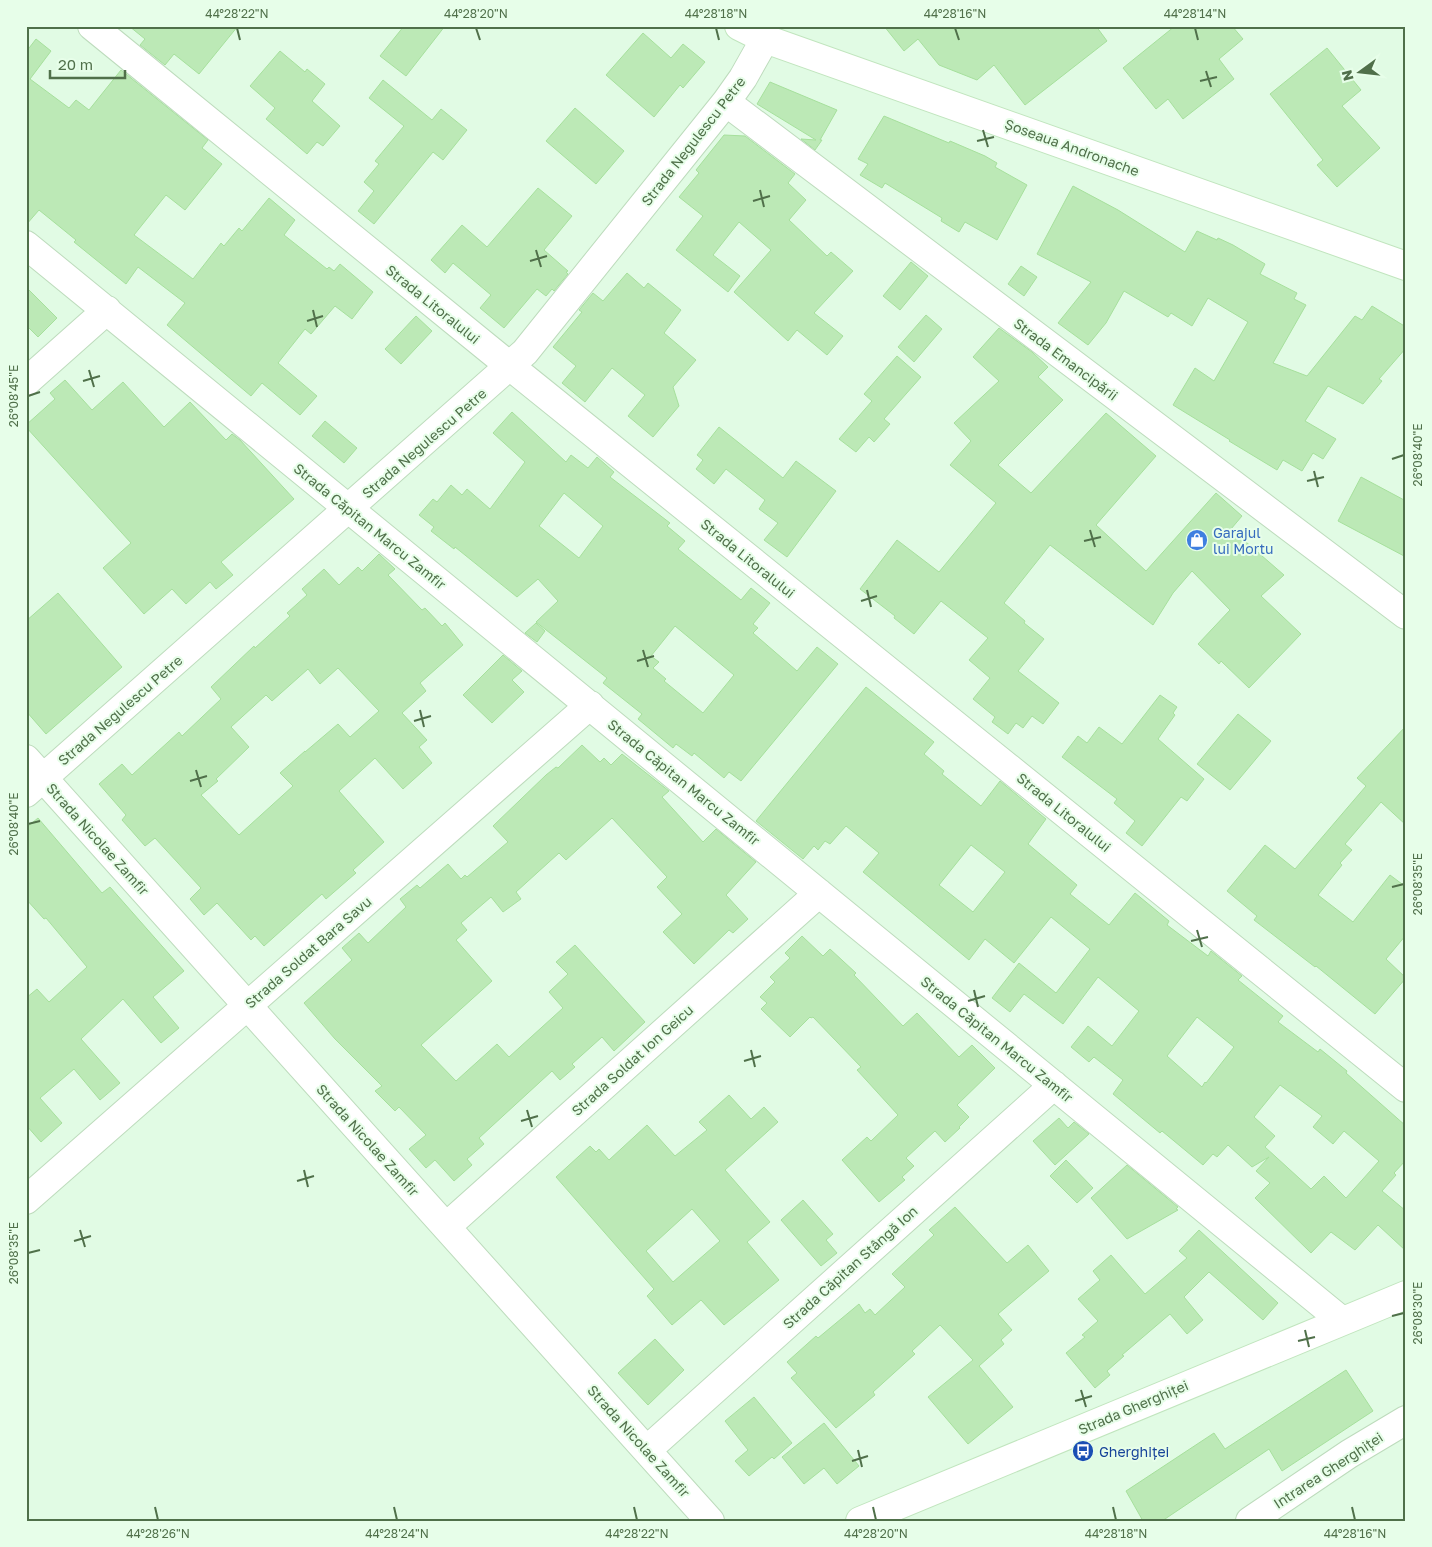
<svg xmlns="http://www.w3.org/2000/svg" width="1432" height="1547" font-family="'Golos Text',sans-serif">
  <rect width="100%" height="100%" fill="#e1fbe4"/>
  <path fill="#bce9b6" stroke="#a6e09c" fill-rule="evenodd" d="M129 26H238L199 74 174 54 165 65 140 45 145 39Z
    M404 26H445L406 76 380 56Z
    M884 26H1096L1107 41 1025 105 994 65 977 80 939 65 918 39 904 51Z
    M1175 26H1232L1243 39 1219 59 1234 79 1183 119 1168 99 1156 109 1123 68Z
    M643 33 671 58 683 44 705 62 683 88 680 85 654 117 606 75Z
    M36 39 51 51 30 79 69 108 76 100 89 110 121 70 208 140 202 148 222 164 185 210 166 195 134 235 193 279 221 243 224 246 239 228 242 231 269 198 295 220 284 235 327 269 329 267 334 271 340 264 373 292 352 319 335 306 311 334 305 329 278 363 317 396 300 415 262 383 251 396 167 325 185 303 138 267 126 284 74 242 76 240 39 210 26 225V52Z
    M1327 48 1361 90 1342 106 1380 148 1337 187 1317 165 1323 160 1270 94Z
    M280 51 305 72 307 69 325 84 312 101 340 126 323 146 317 142 307 154 266 119 275 108 250 86Z
    M383 80 432 120 441 109 467 130 443 160 433 152 374 224 358 211 374 191 364 182 379 164 375 161 404 126 369 98Z
    M770 82 837 110 820 140H822L815 150 801 139 816 140 757 104Z
    M575 108 624 151 596 184 546 141Z
    M884 116 949 143 950 141 985 156 997 163 995 167 1027 185 997 240 965 222 959 232 941 221 942 218 885 183 882 188 860 175 868 164 858 159Z
    M724 135 745 136 795 174 788 183 806 200 789 220 827 256 831 252 853 271 814 313 843 336 827 355 797 330 788 341 734 292 771 250 739 222 713 255 740 276 728 292 676 250 703 216 679 197 699 173 696 170Z
    M1073 186 1118 210 1185 252 1197 231 1217 240 1218 238 1233 245 1265 264 1260 274 1297 293 1294 299 1306 305 1273 363 1307 376 1355 316 1362 320 1372 306 1406 327V348L1379 379 1382 381 1363 404 1328 386 1305 421 1336 439 1323 459 1313 453 1302 471 1283 460 1277 470 1229 441 1230 440 1173 405 1195 368 1214 381 1248 322 1208 298 1192 326 1171 313 1168 317 1124 291 1106 323 1088 345 1058 323 1091 282 1037 254Z
    M538 188 572 216 544 250 568 271 566 272 568 274 554 291 552 289 546 296 537 289 504 328 480 308 491 295 453 263 445 273 431 260 462 225 487 247Z
    M911 262 928 276 900 310 883 296Z
    M1021 266 1037 277 1024 296 1008 284Z
    M627 273 644 288 648 283 681 310 664 333 696 360 673 387 679 406 653 437 628 416 645 395 612 368 585 402 562 383 576 366 553 347 582 312 579 310 593 293 603 301Z
    M26 287 57 318 38 337 26 325Z
    M926 315 942 329 914 362 898 347Z
    M416 316 432 331 401 364 385 349Z
    M999 328 1032 352 1048 367 1038 377 1063 400 998 465 1031 493 1106 413 1156 456 1096 525 1146 571 1216 493 1242 516 1231 529 1284 575 1261 596 1301 634 1249 688 1221 661 1219 664 1198 644 1230 610 1192 571 1173 593 1153 625 1050 545 1004 603 1025 621 1024 623 1044 639 1018 671 1059 703 1043 724 1032 716 1023 728 1016 723 1008 734 992 722 995 717 973 699 990 678 969 660 988 638 941 601 914 634 894 618 895 616 860 589 897 540 939 572 996 503 950 465 971 441 954 423 999 381 973 357Z
    M897 356 921 377 884 419 890 424 874 442 869 437 856 452 839 439 872 401 864 394Z
    M65 380 92 410 123 382 164 427 190 402 226 440 232 434 240 440 294 499 221 562 233 575 216 589 210 582 186 604 172 589 144 614 103 568 131 543 26 427V425L55 399 50 393Z
    M512 412 566 462 571 455 588 468 597 457 614 472 610 477 670 523 667 526 685 541 678 549 741 600 751 588 770 603 753 624 758 628 753 633 797 671 817 647 838 664 741 781 729 772 724 778 694 753 692 756 676 744 673 748 638 719 642 714 603 683 607 678 536 622 558 601 538 579 517 597 455 547 454 549 431 531 434 527 419 515 433 499 437 502 451 485 462 495 467 489 490 509 525 462 493 433ZM564 493 603 526 579 558 539 526ZM675 626 734 675 703 713 664 681 666 679 653 668 659 662 651 656Z
    M325 421 357 448 344 463 312 436Z
    M719 427 783 478 796 461 836 491 787 557 764 540 778 523 759 509 765 500 726 469 714 484 696 469 703 460 697 455Z
    M1361 477 1406 501V557L1338 521Z
    M379 554 395 569 388 575 422 610 425 608 442 626 445 623 463 645 420 683 426 691 402 713 427 740 419 747 432 763 403 789 375 758 339 791 384 842 353 870 356 873 326 899 322 894 264 946 255 936 251 940 217 903 204 915 190 899 201 888 155 838 145 846 122 820 126 815 99 784 122 764 132 775 179 732 182 736 221 699 211 687 254 646 255 648 290 616 287 613 307 595 302 589 324 569 339 585 358 567 362 571ZM338 668 379 711 350 737 338 724 305 752V751L280 773 293 786 239 835 201 795 218 781 216 779 249 747 231 727 266 695 272 701 308 669 320 684Z
    M58 593 122 667 46 734 26 711V621Z
    M536 623 545 631 537 642 525 633Z
    M503 655 522 671 512 680 524 692 492 723 463 695Z
    M866 687 934 742 924 754 944 771 942 774 981 806 1000 781 1046 819 1028 844 1077 885 1070 894 1109 925 1135 893 1169 921 1167 925 1208 956 1211 951 1242 976 1238 980 1283 1016 1278 1022 1318 1052 1320 1049 1347 1071 1346 1073 1406 1126V1160L1394 1173 1396 1175 1382 1191 1406 1211V1251L1378 1225 1355 1250 1331 1232 1311 1253 1255 1198 1270 1183 1256 1171 1269 1157 1252 1167 1228 1145 1217 1157 1213 1154 1203 1165 1162 1131 1160 1133 1113 1094 1123 1080 1094 1057 1089 1062 1071 1047 1088 1026 1112 1046 1139 1011 1098 977 1063 1024 1024 994 1010 1012 992 998 1019 963 1056 993 1090 949 1051 917 1014 963 985 939 969 960 863 872 879 853 846 826 830 844 825 841 818 850 814 846 803 859 756 821ZM971 845 1005 872 973 912 939 885ZM1197 1017 1234 1047 1206 1083 1205 1082 1202 1087 1167 1056ZM1280 1085 1322 1116 1313 1127 1333 1144 1344 1131 1379 1161 1346 1198 1324 1176 1311 1189 1265 1147 1275 1136 1254 1117Z
    M1160 695 1177 707 1173 713 1175 715 1158 739 1204 779 1187 801 1181 797 1142 846 1126 833 1135 821 1114 803 1117 799 1062 757 1078 736 1087 743 1099 727 1122 744Z
    M1238 714 1271 741 1230 790 1197 764Z
    M1406 726V825L1381 802 1345 844 1352 850 1340 863 1342 865 1318 895 1353 922 1390 875 1406 887V935L1386 959 1406 978 1375 1014 1316 966 1315 967 1254 920 1257 916 1227 891 1265 845 1295 869 1366 786 1357 778Z
    M582 745 600 762 604 758 611 765 622 754 669 791 662 797 703 842 716 829 756 862 726 895 748 919 733 933 729 930 694 964 663 932 682 914 657 887 667 877 612 818 566 860 559 853 516 892 521 899 503 912 491 897 461 923 467 930 456 940 492 981 421 1045 456 1081 497 1044 509 1057 563 1008 549 992 568 974 556 962 575 945 645 1022 614 1051 602 1037 572 1064 575 1067 560 1080 552 1071 479 1138 484 1144 467 1159 472 1165 454 1181 435 1160 426 1168 409 1149 426 1135 399 1107 395 1111 375 1091 382 1086 335 1039 304 1003 352 960 342 948 359 933 368 943 406 907 400 899 417 885 420 888 448 864 461 879 465 875 467 877 508 842 493 826 546 775 556 767 558 768Z
    M38 818 102 893 110 887 184 971 153 997 179 1028 161 1043 123 999 81 1039 120 1083 100 1100 74 1069 40 1098 62 1123 41 1142 26 1125V998L37 989 49 1002 87 967 46 918 44 919 26 899V828Z
    M802 936 823 956 830 949 856 973 854 975 903 1026 917 1013 959 1057 972 1045 995 1068 957 1105 969 1117 959 1127 960 1128 945 1142 935 1131 906 1158 914 1166 902 1177 905 1180 879 1202 842 1160 867 1137 871 1141 898 1115 857 1070 861 1067 813 1017 811 1018 810 1017 790 1037 761 1009 767 1003 760 997 775 982 770 977 790 958 785 953Z
    M729 1095 751 1119 764 1107 778 1122 725 1170 770 1222 747 1242 779 1280 724 1325 701 1300 672 1325 647 1296 654 1289 556 1177 590 1146 596 1152 599 1149 609 1160 647 1125 675 1156 707 1130 699 1122ZM692 1209 720 1241 673 1282 646 1251Z
    M1059 1118 1068 1128 1074 1122 1089 1134 1055 1165 1033 1141Z
    M1066 1160 1093 1188 1077 1203 1050 1176Z
    M1127 1165 1178 1207 1176 1209 1178 1210 1127 1239 1091 1198Z
    M803 1200 833 1234 826 1240 837 1253 821 1266 781 1220Z
    M955 1207 1007 1263 1028 1245 1049 1271 998 1314 1012 1330 1001 1340 1004 1344 979 1366 1013 1407 968 1444 928 1397 973 1360 940 1325 912 1351 915 1354 873 1392 875 1395 836 1428 791 1378 797 1373 787 1362 816 1336 818 1338 859 1304 865 1313 870 1309 875 1315 905 1287 892 1274 934 1235 929 1230Z
    M1199 1230 1278 1303 1263 1320 1209 1272 1184 1297 1203 1320 1187 1334 1170 1314 1122 1355 1124 1356 1107 1371 1110 1375 1095 1388 1066 1353 1085 1337 1082 1335 1098 1321 1078 1299 1100 1280 1093 1271 1111 1255 1145 1294 1187 1258 1179 1251Z
    M655 1339 684 1370 648 1405 618 1373Z
    M1346 1370 1373 1411 1282 1471 1269 1449 1162 1521H1143L1126 1491 1214 1433 1225 1449Z
    M754 1397 792 1443 774 1459 772 1457 749 1476 735 1461 748 1450 725 1421Z
    M824 1423 859 1466 837 1484 824 1468 804 1484 782 1457Z"/>
  <g fill="none" stroke-linecap="round" stroke-linejoin="round">
    <g stroke="#bddbbc" stroke-width="30">
      <path id="minor" d="M726 102 1406 615
        M26 245 1341 1320
        M26 382 107 310
        M26 759 710 1521
        M26 793 525 352 726 102 743 78 765 39
        M26 1200 590 705
        M446 1227 819 893
        M647 1450 1054 1085
        M1250 1521 1349 1454 1406 1420"/>
    </g>
    <g stroke="#bddbbc" stroke-width="30">
      <path id="tertiary" d="M92 26 511 367 1406 1088"/>
    </g>
    <g stroke="#c1e5be" stroke-width="30">
      <path id="secondary" d="M739 26 765 39 1406 266
        M860 1521 1406 1295"/>
    </g>
    <use href="#minor" stroke="#fff" stroke-width="28"/>
    <use href="#tertiary" stroke="#fff" stroke-width="28"/>
    <use href="#secondary" stroke="#fff" stroke-width="28"/>
  </g>
  <path fill="none" stroke="#50704a" stroke-width="2" d="M237 28 240 40M476 28 480 40M716 28 719 40M955 28 959 40M1195 28 1198 40M1206 71 1211 87M1200 81 1217 77M983 130 988 147M977 141 994 137M760 190 764 207M753 201 770 196M536 250 541 267M530 261 547 256M313 310 317 327M307 321 323 316M89 370 94 387M83 381 100 376M28 396 40 392M1392 459 1404 455M1314 471 1318 487M1307 481 1324 477M1090 530 1095 547M1084 541 1101 537M867 590 871 607M861 601 877 596M643 650 648 667M637 661 654 656M420 710 424 727M414 721 431 716M196 770 201 787M190 781 207 776M28 824 40 821M1392 887 1404 884M1197 930 1202 947M1191 941 1208 937M974 990 978 1007M968 1001 985 996M751 1050 755 1067M744 1061 761 1056M527 1110 532 1127M521 1121 538 1116M304 1170 308 1187M297 1181 314 1176M80 1230 85 1247M74 1241 91 1236M28 1253 40 1250M1392 1316 1404 1313M1305 1330 1309 1347M1298 1341 1315 1337M1081 1390 1086 1407M1075 1401 1092 1396M858 1450 862 1467M852 1461 868 1456M155 1507 158 1520M394 1507 397 1520M634 1507 637 1520M873 1507 876 1520M1113 1507 1116 1520M1352 1507 1355 1520"/>
  <defs>
    <g id="shop-disc" transform="scale(1.125)"><circle r="9.5" fill="#3f7fe0" stroke="#e7fee9"/><path d="M-5-2.5h2.3a2.7 3.5 0 0 1 5.4 0H5L5.5 6h-11ZM-1.5-2.5h3a1.5 2.3 0 0 0-3 0Z" fill="#fff"/></g>
    <g id="bus-disc" transform="scale(1.125)"><circle r="9.5" fill="#1a4fb4" stroke="#e7fee9"/><path d="M-5-6H5V4H4V6H2V4H-2V6H-4V4H-5ZM-3.5-4V0h7V-4ZM-3.5 1.2v1.5H-2V1.2ZM2 1.2v1.5H3.5V1.2Z" fill="#fff"/></g>
  </defs>
  <g fill-rule="evenodd">
    <use href="#shop-disc" x="1197" y="540"/>
    <use href="#bus-disc" x="1083" y="1451"/>
  </g>
  <g text-anchor="middle" dominant-baseline="central" stroke-width="4" stroke-linejoin="round" paint-order="stroke">
    <g font-size="14" fill="#50704a" stroke="#e7fee9">
      <text transform="translate(693 141) rotate(-52)">Strada Negulescu Petre</text>
      <text transform="translate(1072 147) rotate(20)">Șoseaua Andronache</text>
      <text transform="translate(433 304) rotate(39)">Strada Litoralului</text>
      <text transform="translate(1066 359) rotate(37)">Strada Emancipării</text>
      <text transform="translate(424 443) rotate(-41)">Strada Negulescu Petre</text>
      <text transform="translate(370 526) rotate(39)">Strada Căpitan Marcu Zamfir</text>
      <text transform="translate(748 558) rotate(39)">Strada Litoralului</text>
      <text transform="translate(120 710) rotate(-41)">Strada Negulescu Petre</text>
      <text transform="translate(684 782) rotate(39)">Strada Căpitan Marcu Zamfir</text>
      <text transform="translate(1064 812) rotate(39)">Strada Litoralului</text>
      <text transform="translate(98 839) rotate(48)">Strada Nicolae Zamfir</text>
      <text transform="translate(308 952) rotate(-41)">Strada Soldat Bara Savu</text>
      <text transform="translate(997 1039) rotate(39)">Strada Căpitan Marcu Zamfir</text>
      <text transform="translate(632 1060) rotate(-42)">Strada Soldat Ion Geicu</text>
      <text transform="translate(368 1140) rotate(48)">Strada Nicolae Zamfir</text>
      <text transform="translate(850 1267) rotate(-42)">Strada Căpitan Stângă Ion</text>
      <text transform="translate(1133 1407) rotate(-23)">Strada Gherghiței</text>
      <text transform="translate(639 1441) rotate(48)">Strada Nicolae Zamfir</text>
      <text transform="translate(1328 1470) rotate(-33)">Intrarea Gherghiței</text>
    </g>
    <g font-size="14" fill="#366cbe" stroke="#e7fee9" text-anchor="start">
      <text x="1213" y="532">Garajul<tspan x="1213" dy="16">lui Mortu</tspan></text>
    </g>
    <g font-size="14" fill="#164399" stroke="#e7fee9" text-anchor="start">
      <text x="1099" y="1451">Gherghiței</text>
    </g>
  </g>
  <rect width="1432" height="1547" fill="none" stroke="#e7fee9" stroke-width="55"/>
  <g transform="translate(1360 72) rotate(255)" stroke="#e7fee9" stroke-width="4" paint-order="stroke">
  <path d="M0-4L9 19L0 12L-9 19Z" fill="#50704a"/>
  <text y="-8" font-size="14" font-weight="bold" text-anchor="middle" fill="#50704a">N</text>
  </g>
  <path d="M50 70v8h75v-8" fill="none" stroke="#50704a" stroke-width="2.5"/>
  <text x="58" y="70" font-size="15" fill="#50704a" stroke="#e7fee9" stroke-width="4" paint-order="stroke">20 m</text>
  <rect x="28" y="28" width="1376" height="1492" fill="none" stroke="#50704a" stroke-width="2"/>
  <g font-size="12" text-anchor="middle" fill="#50704a">
    <text x="237" y="18">44°28'22"N</text>
    <text x="476" y="18">44°28'20"N</text>
    <text x="716" y="18">44°28'18"N</text>
    <text x="955" y="18">44°28'16"N</text>
    <text x="1195" y="18">44°28'14"N</text>
    <text transform="translate(14 396) rotate(-90)" y="4">26°08'45"E</text>
    <text transform="translate(1418 455) rotate(-90)" y="4">26°08'40"E</text>
    <text transform="translate(14 824) rotate(-90)" y="4">26°08'40"E</text>
    <text transform="translate(1418 884) rotate(-90)" y="4">26°08'35"E</text>
    <text transform="translate(14 1253) rotate(-90)" y="4">26°08'35"E</text>
    <text transform="translate(1418 1313) rotate(-90)" y="4">26°08'30"E</text>
    <text x="158" y="1538">44°28'26"N</text>
    <text x="397" y="1538">44°28'24"N</text>
    <text x="637" y="1538">44°28'22"N</text>
    <text x="876" y="1538">44°28'20"N</text>
    <text x="1116" y="1538">44°28'18"N</text>
    <text x="1355" y="1538">44°28'16"N</text>
  </g>
</svg>
